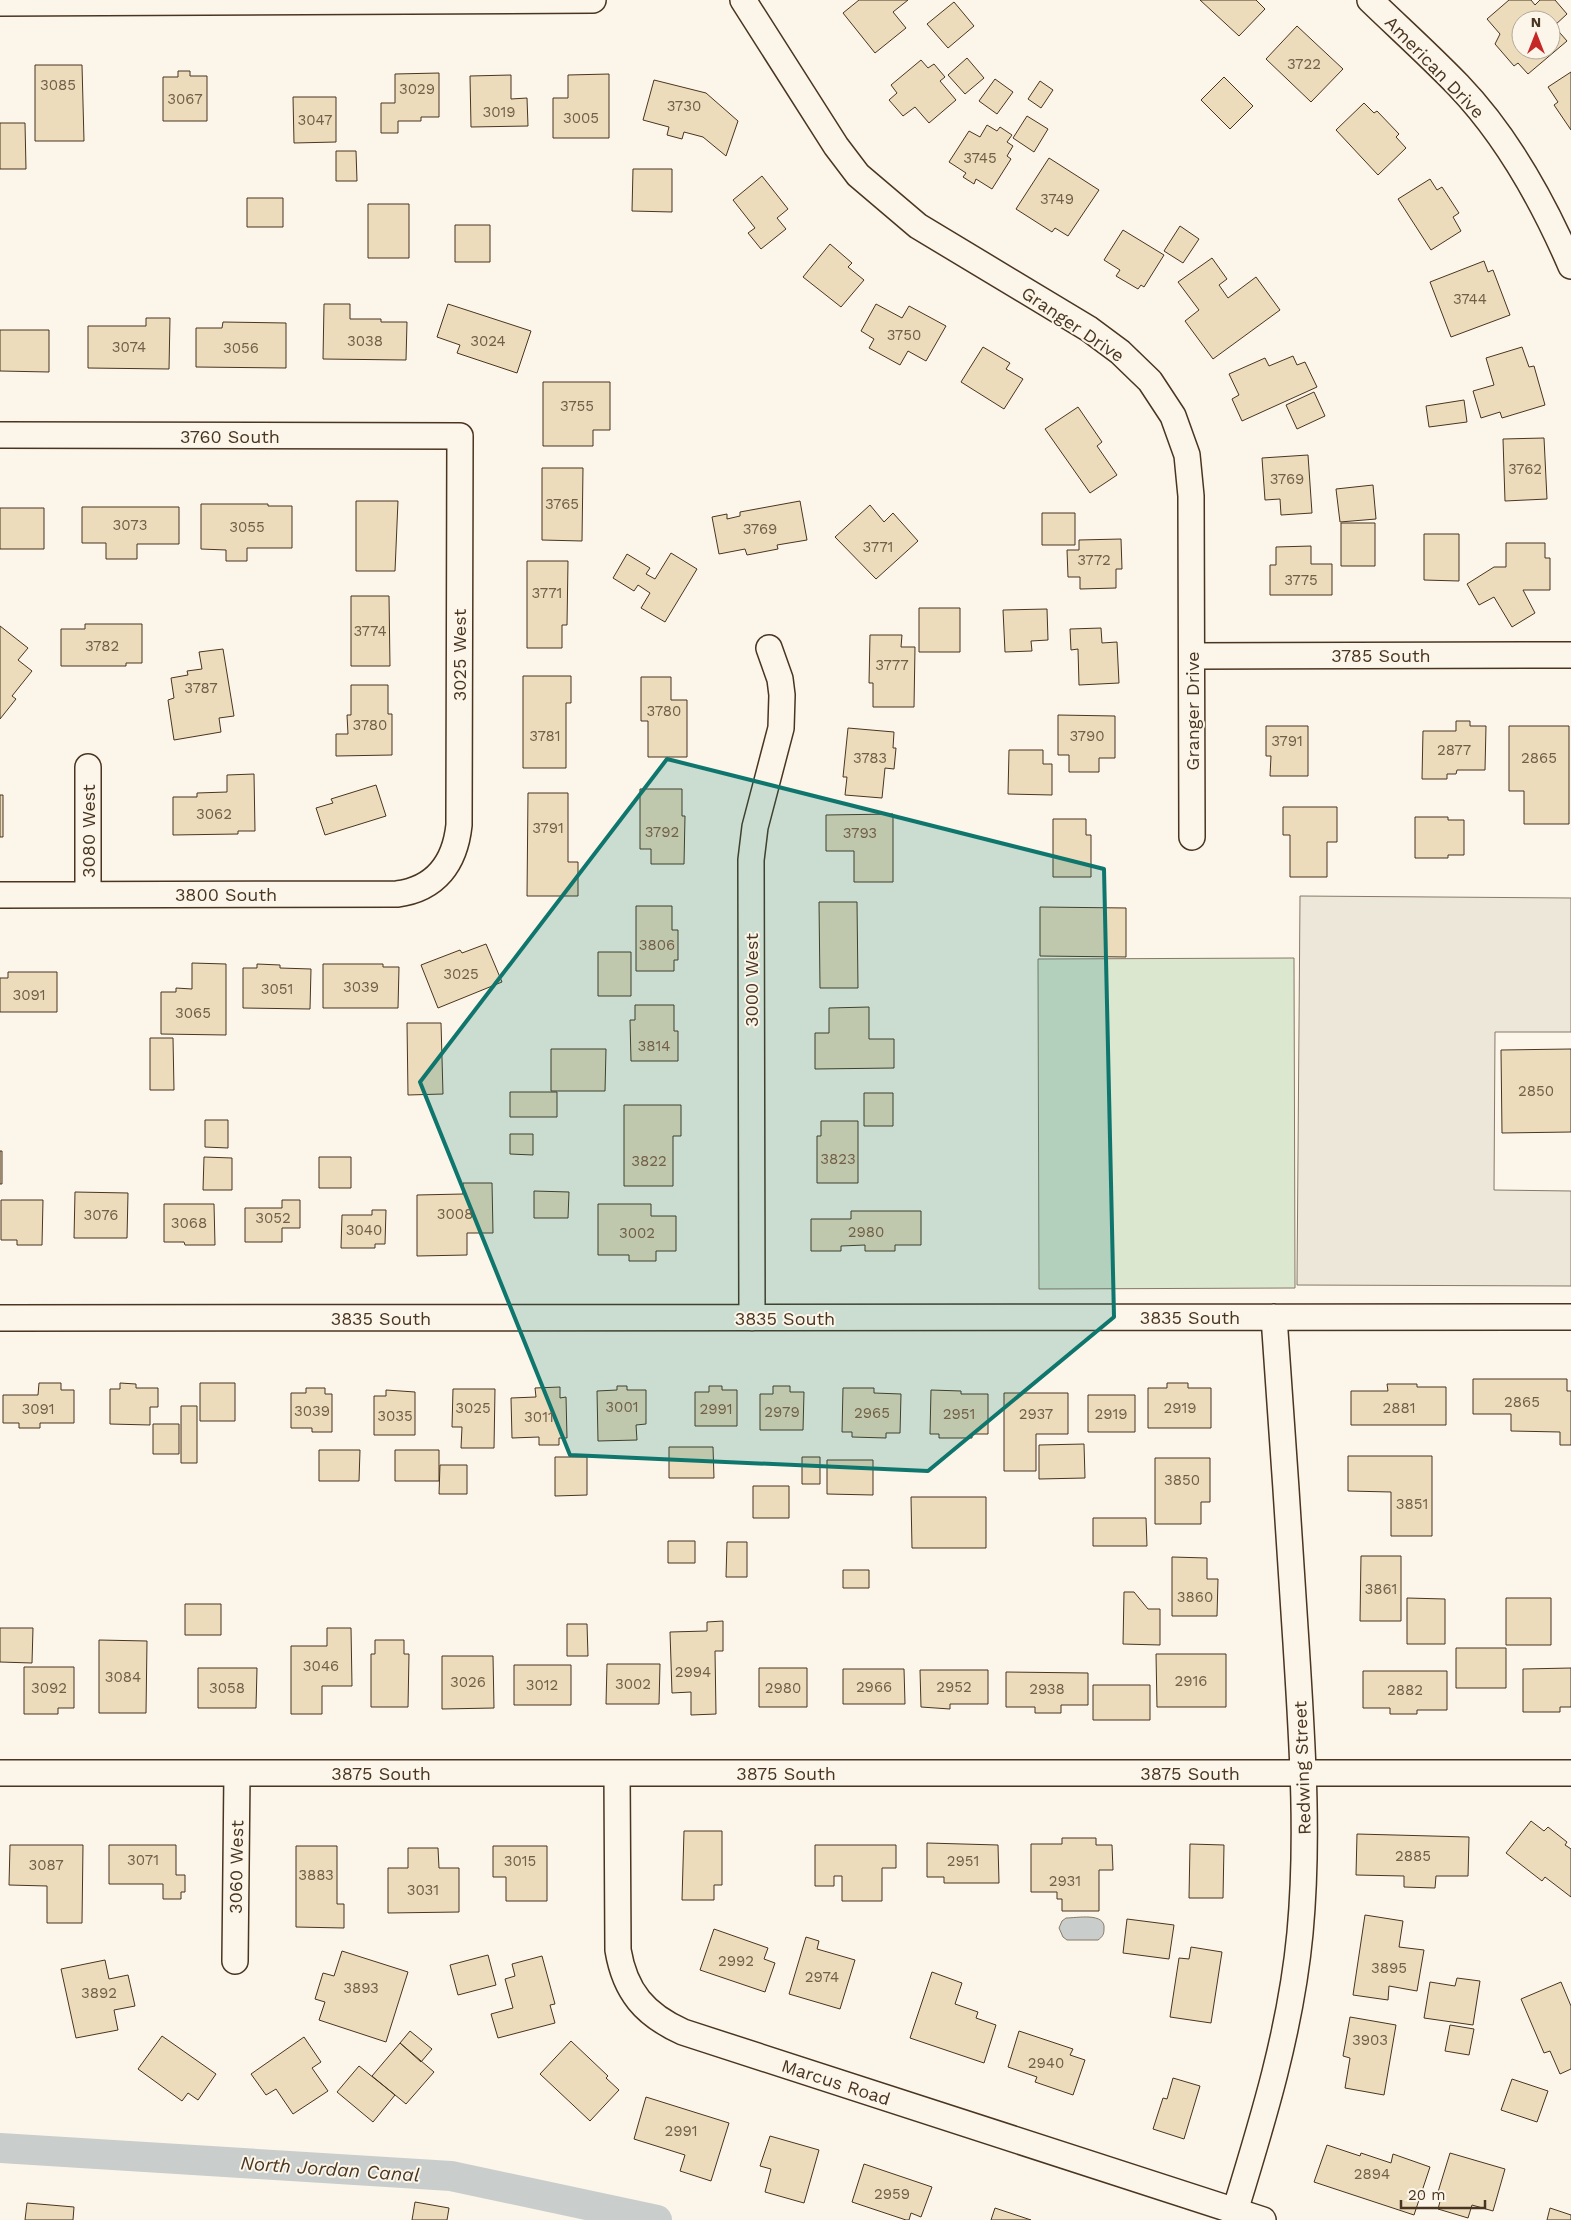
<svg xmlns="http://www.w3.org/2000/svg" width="1571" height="2220" font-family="'Work Sans',sans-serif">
  <rect width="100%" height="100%" fill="#fbf6e9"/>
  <path fill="#dce7d0" stroke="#887966" d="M1294 958 1295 1288 1039 1289 1038 959Z"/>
  <path fill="#ede7d9" stroke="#887966" d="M1300 896 1571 898V1032H1495L1494 1190 1571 1191V1286L1297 1285Z"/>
  <path fill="#c9cecd" stroke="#887966" d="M1066 1918C1077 1918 1106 1912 1104 1929 1104 1935 1102 1937 1098 1940H1067L1063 1937 1059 1928 1062 1921Z"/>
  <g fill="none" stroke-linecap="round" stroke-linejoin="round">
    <path stroke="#c9cecd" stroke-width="30" d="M0 2148 451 2176 657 2220"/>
  </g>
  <path fill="#ecdcbc" stroke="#4a3520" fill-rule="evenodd" d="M859 0H908L893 12 906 28 875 53 843 13Z
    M1200 0H1256L1265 9 1239 36Z
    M1509 0H1531L1535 5 1540 0H1555L1567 14 1554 26 1567 41 1528 74 1518 63 1514 66 1495 44 1500 34 1487 19ZM1521 20H1551V50H1521Z
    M954 2 974 26 948 48 927 24Z
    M1297 26 1343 69 1311 102 1266 59Z
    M967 58 984 78 965 94 948 75Z
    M921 60 928 68 934 64 945 77 940 81 956 100 929 123 915 107 903 116 889 100 897 93 891 85Z
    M35 65H82L84 141H35Z
    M178 71H190V76H207V121H163V77H178Z
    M1571 72V130L1554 105 1558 102 1548 87Z
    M439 73V117H421V121H398V133H381V103H395V74Z
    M609 74V138H553V98H568V75Z
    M511 75V99L527 98 528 126 471 127 470 76Z
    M1224 77 1253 106 1230 129 1201 100Z
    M995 79 1013 92 997 114 979 101Z
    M654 80 706 93 738 121 726 156 703 137 684 132 682 139 667 135 669 127 643 120Z
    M1040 81 1053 90 1041 108 1028 99Z
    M293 97H336V142L294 143Z
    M1364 103 1374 113 1377 111 1399 134 1396 137 1406 148 1378 175 1336 130Z
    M1027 116 1048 129 1034 152 1013 138Z
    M0 123H25L26 169H0Z
    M987 125 997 131 1000 127 1012 135 1007 142 1013 146 1007 156 1011 159 992 189 976 179 974 184 963 177 966 173 949 162 969 131 980 137Z
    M336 151H356L357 181H336Z
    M1049 158 1099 190 1068 236 1055 228 1052 232 1016 209Z
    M633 169H672V212L632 211Z
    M762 176 788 209 777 218 786 229 761 249 748 233 755 228 733 200Z
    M1430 179 1437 190 1442 187 1459 213 1453 217 1461 231 1431 250 1398 199Z
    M247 198H283V227H247Z
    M368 204H409V258H368Z
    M455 225H490V262H455Z
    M1180 226 1199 239 1183 263 1164 251Z
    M1123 230 1164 255 1144 287 1141 285 1138 289 1116 276 1120 270 1104 260Z
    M830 244 852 263 848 267 864 280 841 307 803 277Z
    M1212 258 1227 279 1219 285 1228 298 1256 277 1280 310 1213 359 1185 321 1199 310 1178 282Z
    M1484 261 1488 272 1493 270 1510 315 1451 337 1430 282Z
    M324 304H350V319H381V322H407L406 360 323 359Z
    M448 304 531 331 517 373 457 353 460 345 437 337Z
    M876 304 902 318 909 306 946 326 926 361 908 351 900 365 869 348 874 339 861 331Z
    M146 318H170L169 369 88 368V326H146Z
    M223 322 286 323V368L196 367V328H222Z
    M0 330H49V372L0 371Z
    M983 347 1010 363 1006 369 1023 379 1004 409 961 382Z
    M1522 347 1529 367 1534 366 1545 405 1502 418 1500 412 1481 418 1473 391 1494 385 1486 358Z
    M1293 356 1297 365 1305 362 1317 387 1242 421 1232 399 1239 395 1229 374 1265 358 1269 366Z
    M543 382H610V430H593V446H543Z
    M1314 392 1325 416 1297 429 1286 405Z
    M1464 400 1467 422 1429 427 1426 406Z
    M1078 407 1102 442 1097 446 1117 475 1090 493 1045 429Z
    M1544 438 1547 499 1505 501 1503 439Z
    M1308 455 1312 513 1281 515 1280 499 1265 500 1262 458Z
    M542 468H583L582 541 542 540Z
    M1373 485 1376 519 1340 522 1336 489Z
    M356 501H398L395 571H356Z
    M800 501 807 540 777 545 778 549 747 555 745 549 719 554 712 517 727 514V519L740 516V512Z
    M201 504H268V506H292V548H247V561H226V550L201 549Z
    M870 505 884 522 893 513 918 541 876 579 835 537Z
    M82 507H179V544H137V559H106V543H82Z
    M0 508H44V549H0Z
    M1042 513H1075V545H1042Z
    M1341 523H1375V566H1341Z
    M1424 534H1459V581L1424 580Z
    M1121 539 1122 569H1116V588L1080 589V577H1068L1067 550H1079V540Z
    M1506 543H1545V558H1550V590H1523L1535 613 1512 627 1494 597 1479 605 1467 584 1494 567H1506Z
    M1311 546V564H1332V595H1270V565H1276V547Z
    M671 553 697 569 665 622 641 608 650 593 638 585 634 591 613 578 627 554 650 568 646 574 655 579Z
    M527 561H568L567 625H562V648H527Z
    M351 596H389L390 666H351Z
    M919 608H960V652H919Z
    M1047 609 1048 640 1031 641 1032 651 1005 652 1003 610Z
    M85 624H142V663H126V666H61V629H85Z
    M0 626 28 648 18 660 32 671 12 696 16 699 0 719Z
    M1101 628 1102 643 1117 642 1119 683 1079 685 1078 649 1071 650 1070 629Z
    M870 635H902L901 647H915L914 707H873V683H869Z
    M223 649 234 716 219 718 221 732 174 740 168 700 174 698 171 678 188 675 187 671 202 669 199 652Z
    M523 676H571V703H566V768H523Z
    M641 677H671V700H687V757H648V721H641Z
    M351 685H388V714H392V755L336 756V734H348L347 715H351Z
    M1058 715 1115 716V758H1099V772H1069V755H1058Z
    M1456 721H1470V726H1486L1485 770H1457L1456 774H1447V779H1422L1423 731H1456Z
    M1266 726H1308V776H1270L1271 756H1266Z
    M1509 726H1569V824H1524V791H1509Z
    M848 728 894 732 893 748H896L894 769 885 768 882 798 845 795 847 777H843Z
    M1009 750H1043V764H1052V795L1008 794Z
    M254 774 255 831H238V834L173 835V797H197V793L227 792V775Z
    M376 785 386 816 325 835 316 808 333 803 331 799Z
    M640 789H682V816H685L684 864H651V849H640Z
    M528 793H568V862H578V896H527Z
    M0 795H3V837H0Z
    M1283 807H1337V842H1327V877H1290V835H1283Z
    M893 814V882H854V851H826V815Z
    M1415 817H1448V820H1464V855H1448V858H1415Z
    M1053 819H1086V835H1091V877H1053Z
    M819 902H857L858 988H820Z
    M636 906H672V930H678V960H674V971H636Z
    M1040 907 1126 908V957L1040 956Z
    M486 944 502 982 438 1008 421 965 460 950 462 953Z
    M598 952H631V996H598Z
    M192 963 226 964V1035L161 1034V992H176V988L192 989Z
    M257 964 280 965V968L311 969 310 1009 243 1008V968H257Z
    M323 964H383V967H399L398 1008H323Z
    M8 972H57V1012H0V978H8Z
    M635 1005H674V1031H678V1061H631L630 1020H635Z
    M869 1007V1039H894V1068L815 1069V1033H829V1008Z
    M407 1023H441L443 1094 408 1095Z
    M150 1038H173L174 1090H150Z
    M551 1049H606L605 1091H551Z
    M1571 1049V1132L1502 1133 1501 1050Z
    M510 1092H557V1117H510Z
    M864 1093H893V1126H864Z
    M624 1105H681V1136H673V1186H624Z
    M205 1120H228V1148L205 1147Z
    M821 1121H858V1183H817V1136H821Z
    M510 1134H533V1155L510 1154Z
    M0 1151H2V1184H0Z
    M204 1157 232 1158V1190H203Z
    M319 1157H351V1188H319Z
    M463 1183H492L493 1233H467V1255L417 1256V1195L463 1194Z
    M534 1191 569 1192 568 1218H534Z
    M75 1192 128 1193 127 1238H74Z
    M1 1200H43L42 1245H17V1240H1Z
    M282 1200H300V1228H282V1242H245V1208H282Z
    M164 1204H214L215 1245H185L184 1242H164Z
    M598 1204H651V1216H676V1251H656V1261H629V1255H598Z
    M372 1210H386L385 1244H375V1248H341L342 1215H372Z
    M851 1211H921V1245H895V1251H865V1245L841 1246V1251H811V1219H851Z
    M1473 1379H1567V1391H1571V1445H1560V1432L1511 1431V1414H1473Z
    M39 1383H61V1390H74V1423H40V1428H19V1423H3V1395H38Z
    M120 1383 136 1384V1388H158V1407H150V1425L110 1424V1389H120Z
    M200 1383H235V1421H200Z
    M1167 1383H1188V1388H1211V1428H1148V1388H1167Z
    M1387 1384H1417V1387H1446V1425H1351V1391H1388Z
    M617 1386H627V1390H646V1424L636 1425 637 1440 598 1441 597 1391 617 1390Z
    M709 1386H722V1390H737V1426H695V1392H709Z
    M773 1386H790V1392H804L803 1430H760V1394H773Z
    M560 1387V1398L566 1397 567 1438H559V1445H539V1437L512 1438 511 1398 536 1397 535 1388Z
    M306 1388H325V1394H332V1432H312V1428H291V1393H306Z
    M843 1388H874V1393L901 1394 900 1433H886V1438L852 1437V1432H842Z
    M453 1389H495L494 1448H461L462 1427H452Z
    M386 1390 415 1392V1435H374V1396H386Z
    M931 1390 961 1391V1394H988V1434H972V1438H939V1434H930Z
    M1004 1393H1068V1434H1036V1471H1004Z
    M1088 1395H1135V1432H1088Z
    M181 1406H197V1463H181Z
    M153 1424H179V1454H153Z
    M1084 1444 1085 1478 1039 1479V1445Z
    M669 1447H713L714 1478H669Z
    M319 1450H360L359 1481H319Z
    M395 1450H439V1481H395Z
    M1348 1456H1432V1536H1391V1492L1348 1491Z
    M555 1457H587V1495L555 1496Z
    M802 1457H820V1484H802Z
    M1155 1458H1210V1502H1201V1524H1155Z
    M827 1460H873V1495L827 1494Z
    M440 1465H467V1494H439Z
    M753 1486H789V1518H753Z
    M911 1497H986V1548H912Z
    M1093 1518H1146L1147 1546H1093Z
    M668 1541H695V1563H668Z
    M727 1542H747V1577H726Z
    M1361 1556H1401V1621H1360Z
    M1172 1557 1207 1558V1579H1218L1217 1616H1172Z
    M843 1570H869V1588H843Z
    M1124 1592H1134L1148 1609H1160V1645L1123 1644Z
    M1407 1598 1445 1599V1644H1407Z
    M1506 1598H1551V1645H1506Z
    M185 1604H221V1635H185Z
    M723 1621V1651H715L716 1714 691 1715V1692L672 1693 670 1632 707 1631V1622Z
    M567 1624H587L588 1656H567Z
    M0 1628H33L32 1663 0 1662Z
    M327 1628H351L352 1686H322V1714H291V1646H327Z
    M99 1640 147 1641 146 1713H99Z
    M375 1640H404V1654H409L408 1707H371V1654H375Z
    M1456 1648H1506V1688H1456Z
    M1156 1654H1226V1707H1157Z
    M442 1656H493L494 1708 442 1709Z
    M607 1664H660L659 1704H606Z
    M514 1665H571V1705H514Z
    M24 1667H74V1708H58V1714H24Z
    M198 1668H257L256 1708H198Z
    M759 1668H807V1707H759Z
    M1571 1668V1707H1560V1712H1523V1669Z
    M843 1669H904L905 1704H843Z
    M920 1670H988V1704H950V1709L921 1707Z
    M1363 1671H1447V1710H1417V1714H1390V1708H1363Z
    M1006 1672 1088 1673V1705H1061V1713H1035V1707H1006Z
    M1093 1685H1150V1720H1093Z
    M1531 1821 1544 1831 1548 1827 1567 1842 1565 1845 1571 1849V1897L1545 1877 1542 1881 1506 1853Z
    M684 1831H722V1885H714V1900H682Z
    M1357 1834 1469 1837 1468 1876H1436L1435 1888 1404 1887V1876L1356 1875Z
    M1062 1838H1096V1845H1112L1113 1870H1099V1911H1062V1899H1057V1892H1031V1844H1062Z
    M927 1843 998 1845 999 1883H944V1877H927Z
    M1190 1844 1224 1845 1223 1898H1189Z
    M10 1845H83L82 1923H47V1886L9 1885Z
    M109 1845H176V1875H185V1892H181V1899H163V1884H109Z
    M815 1845H896V1868H882V1901H842V1876H834V1886H815Z
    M296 1846H337V1904H344V1928L296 1927Z
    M493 1846H547V1901H506V1877H493Z
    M408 1848H438L439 1868H459V1912L388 1913V1868H408Z
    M1365 1915 1403 1921 1399 1947 1424 1950 1417 1991 1389 1986 1388 2000 1353 1995Z
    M1127 1919 1174 1925 1169 1959 1123 1953Z
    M714 1929 768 1948 764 1959 775 1963 765 1992 700 1970Z
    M806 1937 819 1941 817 1949 855 1960 840 2009 789 1994Z
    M1191 1947 1222 1952 1211 2023 1170 2017 1179 1958 1189 1959Z
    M342 1951 408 1972 386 2042 319 2020 325 2002 315 1999 323 1973 334 1976Z
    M488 1955 496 1985 458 1995 450 1965Z
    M542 1956 555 2004 550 2005 555 2023 498 2038 491 2014 513 2008 505 1979 515 1976 512 1964Z
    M105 1960 109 1979 128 1975 135 2006 114 2010 118 2030 76 2038 61 1969Z
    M932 1972 962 1983 955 2004 978 2012 976 2018 996 2025 984 2063 910 2038Z
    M1457 1978 1480 1981 1473 2025 1424 2018 1430 1982 1455 1986Z
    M1561 1982 1571 2006V2069L1560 2074 1550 2051 1544 2053 1521 1999Z
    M1350 2017 1396 2025 1384 2095 1345 2088 1350 2058 1343 2056Z
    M1450 2025 1474 2029 1469 2055 1445 2051Z
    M410 2031 432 2049 421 2062 400 2043Z
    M1019 2031 1073 2049 1070 2055 1085 2060 1073 2095 1035 2082 1037 2077 1008 2067Z
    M162 2036 216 2074 198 2100 188 2093 182 2101 138 2069Z
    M304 2037 321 2062 312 2068 328 2091 293 2114 276 2089 266 2095 251 2074Z
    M571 2041 608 2076 606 2078 619 2090 590 2121 540 2074Z
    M400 2043 434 2072 406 2104 372 2076Z
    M359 2066 395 2095 373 2122 337 2092Z
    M1173 2078 1200 2086 1184 2139 1153 2129 1163 2098 1167 2099Z
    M1512 2079 1548 2091 1537 2122 1501 2110Z
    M646 2097 729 2123 711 2181 680 2171 685 2155 634 2139Z
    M770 2136 819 2150 804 2203 765 2192 771 2169 760 2166Z
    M1327 2145 1360 2156 1361 2153 1391 2163 1393 2154 1430 2167 1414 2215 1314 2182Z
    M1450 2153 1505 2169 1493 2211 1472 2205 1468 2218 1438 2209 1442 2194 1438 2192Z
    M864 2164 932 2187 921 2217 911 2213 909 2220H906L852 2202Z
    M415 2202 449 2208 447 2220H412Z
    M27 2203 74 2207 73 2220H25Z
    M995 2208 1031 2220H991Z
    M1550 2208 1571 2215V2220H1547Z"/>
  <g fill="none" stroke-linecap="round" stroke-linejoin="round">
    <g stroke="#4a3520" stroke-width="28">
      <path id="minor" d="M743 0 836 146 858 175 918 226 1089 329 1120 352 1150 381 1173 416 1187 455 1191 496 1192 837
        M1370 0C1399 28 1430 56 1458 85 1507 136 1543 201 1571 266
        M0 3 593 0
        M0 435 460 436 459 825C455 863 436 889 397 894L0 895
        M1192 656 1571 655
        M88 767V894
        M0 1318 1571 1317
        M752 1318 751 860 755 827 781 728 782 695 780 679 769 648
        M0 1773H1571
        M617 1773 618 1950C625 1992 645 2015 683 2032L1263 2220
        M235 1961 237 1773
        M1235 2211C1263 2120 1291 2029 1300 1933 1309 1836 1302 1740 1296 1643 1289 1534 1282 1426 1274 1317"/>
    </g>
    <use href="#minor" stroke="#fbf6e9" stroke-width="25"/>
  </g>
  <path fill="#0f766e" fill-opacity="0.2" stroke="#0f766e" stroke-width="4" stroke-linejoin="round" d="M667 759 1104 869 1114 1317 928 1471 570 1455 420 1082Z"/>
  <g text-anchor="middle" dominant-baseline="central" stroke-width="4" stroke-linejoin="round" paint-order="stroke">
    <g font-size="15" fill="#725f47">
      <text x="1304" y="64">3722</text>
      <text x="58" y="85">3085</text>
      <text x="417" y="89">3029</text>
      <text x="185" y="99">3067</text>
      <text x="684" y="106">3730</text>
      <text x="499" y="112">3019</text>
      <text x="581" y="118">3005</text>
      <text x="315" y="120">3047</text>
      <text x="980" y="158">3745</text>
      <text x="1057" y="199">3749</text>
      <text x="1470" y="299">3744</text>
      <text x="904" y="335">3750</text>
      <text x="365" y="341">3038</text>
      <text x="488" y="341">3024</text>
      <text x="129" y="347">3074</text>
      <text x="241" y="348">3056</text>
      <text x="577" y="406">3755</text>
      <text x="1525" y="469">3762</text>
      <text x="1287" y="479">3769</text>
      <text x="562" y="504">3765</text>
      <text x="130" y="525">3073</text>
      <text x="247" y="527">3055</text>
      <text x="760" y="529">3769</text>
      <text x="878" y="547">3771</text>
      <text x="1094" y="560">3772</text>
      <text x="1301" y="580">3775</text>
      <text x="547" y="593">3771</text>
      <text x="370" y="631">3774</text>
      <text x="102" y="646">3782</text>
      <text x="892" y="665">3777</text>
      <text x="201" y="688">3787</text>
      <text x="664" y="711">3780</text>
      <text x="370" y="725">3780</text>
      <text x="545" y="736">3781</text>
      <text x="1087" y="736">3790</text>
      <text x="1287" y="741">3791</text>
      <text x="1454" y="750">2877</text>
      <text x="870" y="758">3783</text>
      <text x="1539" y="758">2865</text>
      <text x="214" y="814">3062</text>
      <text x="548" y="828">3791</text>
      <text x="662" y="832">3792</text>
      <text x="860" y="833">3793</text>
      <text x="657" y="945">3806</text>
      <text x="461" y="974">3025</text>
      <text x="361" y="987">3039</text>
      <text x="277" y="989">3051</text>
      <text x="29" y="995">3091</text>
      <text x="193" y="1013">3065</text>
      <text x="654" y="1046">3814</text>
      <text x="1536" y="1091">2850</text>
      <text x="838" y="1159">3823</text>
      <text x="649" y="1161">3822</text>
      <text x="455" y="1214">3008</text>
      <text x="101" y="1215">3076</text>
      <text x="273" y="1218">3052</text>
      <text x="189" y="1223">3068</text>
      <text x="364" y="1230">3040</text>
      <text x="866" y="1232">2980</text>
      <text x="637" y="1233">3002</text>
      <text x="1522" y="1402">2865</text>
      <text x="622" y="1407">3001</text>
      <text x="473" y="1408">3025</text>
      <text x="1180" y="1408">2919</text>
      <text x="1399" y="1408">2881</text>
      <text x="38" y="1409">3091</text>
      <text x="716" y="1409">2991</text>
      <text x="312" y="1411">3039</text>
      <text x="782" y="1412">2979</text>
      <text x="872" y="1413">2965</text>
      <text x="959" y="1414">2951</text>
      <text x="1036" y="1414">2937</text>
      <text x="1111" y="1414">2919</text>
      <text x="395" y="1416">3035</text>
      <text x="539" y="1417">3011</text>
      <text x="1182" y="1480">3850</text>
      <text x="1412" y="1504">3851</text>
      <text x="1381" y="1589">3861</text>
      <text x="1195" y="1597">3860</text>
      <text x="321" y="1666">3046</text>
      <text x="693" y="1672">2994</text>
      <text x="123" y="1677">3084</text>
      <text x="1191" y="1681">2916</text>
      <text x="468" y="1682">3026</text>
      <text x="633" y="1684">3002</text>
      <text x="542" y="1685">3012</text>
      <text x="874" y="1687">2966</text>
      <text x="954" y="1687">2952</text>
      <text x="49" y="1688">3092</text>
      <text x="227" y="1688">3058</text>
      <text x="783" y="1688">2980</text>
      <text x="1047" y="1689">2938</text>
      <text x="1405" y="1690">2882</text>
      <text x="1413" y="1856">2885</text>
      <text x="143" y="1860">3071</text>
      <text x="520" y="1861">3015</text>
      <text x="963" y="1861">2951</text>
      <text x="46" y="1865">3087</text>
      <text x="316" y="1875">3883</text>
      <text x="1065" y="1881">2931</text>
      <text x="423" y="1890">3031</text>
      <text x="736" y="1961">2992</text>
      <text x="1389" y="1968">3895</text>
      <text x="822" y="1977">2974</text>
      <text x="361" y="1988">3893</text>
      <text x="99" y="1993">3892</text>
      <text x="1370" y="2040">3903</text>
      <text x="1046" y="2063">2940</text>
      <text x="681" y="2131">2991</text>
      <text x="1372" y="2174">2894</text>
      <text x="892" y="2194">2959</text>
    </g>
    <g font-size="18" fill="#4a3520" stroke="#fbf6e9">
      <text transform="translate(1435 67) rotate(46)">American Drive</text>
      <text transform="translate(1073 324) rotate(34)">Granger Drive</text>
      <text x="230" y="436">3760 South</text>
      <text transform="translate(459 655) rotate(-90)">3025 West</text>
      <text x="1381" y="655">3785 South</text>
      <text transform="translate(1192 711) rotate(-90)">Granger Drive</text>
      <text transform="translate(88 831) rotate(-90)">3080 West</text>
      <text x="226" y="894">3800 South</text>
      <text transform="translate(751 980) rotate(-90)">3000 West</text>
      <text x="1190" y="1317">3835 South</text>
      <text x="381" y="1318">3835 South</text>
      <text x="785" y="1318">3835 South</text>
      <text transform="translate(1302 1768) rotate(-92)">Redwing Street</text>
      <text x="381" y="1773">3875 South</text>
      <text x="786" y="1773">3875 South</text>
      <text x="1190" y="1773">3875 South</text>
      <text transform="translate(236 1867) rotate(-89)">3060 West</text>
      <text transform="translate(836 2082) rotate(18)">Marcus Road</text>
    </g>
    <g font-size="19" font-style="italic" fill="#4a3520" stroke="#fbf6e9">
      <text transform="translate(330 2169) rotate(4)">North Jordan Canal</text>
    </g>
  </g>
  <g transform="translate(1536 35)"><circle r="24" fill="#fbf6e9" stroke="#b4a999"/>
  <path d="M0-4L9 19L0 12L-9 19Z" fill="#c62828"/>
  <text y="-8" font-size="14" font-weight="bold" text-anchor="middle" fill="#4a3520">N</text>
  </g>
  <path d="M1401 2200v8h84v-8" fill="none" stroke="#4a3520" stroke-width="2.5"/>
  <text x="1408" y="2200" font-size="15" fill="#4a3520" stroke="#fbf6e9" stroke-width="4" paint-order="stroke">20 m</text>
</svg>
